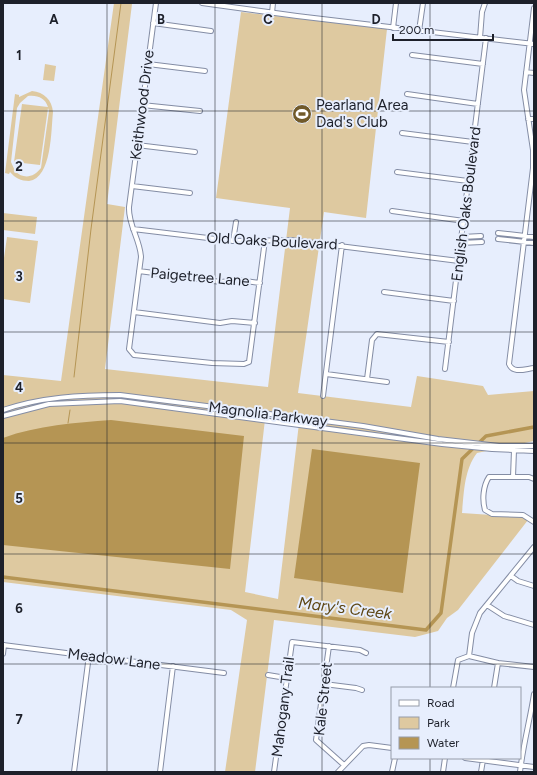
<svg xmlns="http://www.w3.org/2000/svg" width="537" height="775" font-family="Figtree,sans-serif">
  <rect width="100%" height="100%" fill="#e7eefd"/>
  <path fill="#dec9a0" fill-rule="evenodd" d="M114 3 132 4 107 204 125 207 105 369 268 387 290 208 216 198 241 12 387 29 366 218 324 212 298 393 411 407 417 376 483 386 488 395 534 391V441L477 453C464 470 464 493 462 513L522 517 528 520 458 610 447 618 438 631 415 637 274 620 255 772H225L247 620 231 610 3 582V375L61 381ZM266 411 300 415 278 599 245 592Z
    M45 64 56 66 54 81 43 80Z
    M32 91C44 92 52 100 53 112 51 130 52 178 29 181 21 181 15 178 10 172L9 174 5 173 15 94 19 95V97ZM28 96C38 95 45 98 48 107L22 104 14 162 40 165 48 108 49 111 41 168C34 177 24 180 15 171L11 162 17 108 20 103Z
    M3 213 37 217 35 234 3 230Z
    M7 237 38 241 30 303 3 299V265Z"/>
  <path fill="#b59554" d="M111 420 244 436 230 569 3 545V438C38 425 75 423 111 420Z
    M312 449 420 463 403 593 294 578Z"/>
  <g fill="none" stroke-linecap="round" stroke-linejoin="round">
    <path stroke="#b59554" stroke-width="1" d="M74 377 91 229 121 3
      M68 423 70 410"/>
    <path stroke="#b59554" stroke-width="3.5" d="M3 577 426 630 441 613 462 459 486 436 534 427"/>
    <g stroke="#848da5" stroke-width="6">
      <path id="minor" d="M156 3 129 207C128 225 140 239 141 257L129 349 134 355 212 363 244 364 249 362 265 240
        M202 3 297 16 534 44
        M534 8 524 90 533 150V168L509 364C513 374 525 369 534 368
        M272 13 273 3
        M153 23 211 31
        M393 28 396 3
        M419 31 423 3
        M480 38 482 12 485 3
        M412 55 483 64
        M148 64 205 71
        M526 72 534 73
        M407 94 478 104
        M142 105 200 111
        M528 119H534
        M402 133 473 142
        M137 145 195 152
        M397 172 468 181
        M132 186 190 193
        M392 211 464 221
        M133 229 233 241 291 240 459 261
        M498 233 534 237
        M462 237 481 236
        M498 239 534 243
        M233 241 236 222
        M461 243 482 242
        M139 271 221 282 238 280 260 283
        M384 292 454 301
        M134 312 220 323 232 321 255 323
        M445 369 486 38
        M326 374 387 382
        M367 379 372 340 377 334 449 342
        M323 396 342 245
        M3 410C41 397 80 395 120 395L363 426 438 439 499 446H534
        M3 416 49 404 120 401 442 444 492 449 534 451
        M513 477 514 450
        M534 479 529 477H489C483 486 482 500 485 510L492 514 523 515 534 522
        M511 576 518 581 534 586
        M487 605 504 616 534 625
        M3 645 224 673
        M329 646 316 740 344 765
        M3 654 4 645
        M469 656 498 663 494 688
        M498 663 534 667
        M268 675 286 678
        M324 684 356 688 362 690
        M453 688 458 660 469 656 472 633 480 613 534 547
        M465 758 534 767
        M74 772 89 655
        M160 772 173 666
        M274 772 292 642 360 650 366 653
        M338 772 363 746 369 745 392 748
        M392 772 395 758
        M443 772 445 758
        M481 772 483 760
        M520 772C523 745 530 720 534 694"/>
    </g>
    <use href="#minor" stroke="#fff" stroke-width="4"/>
  </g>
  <path fill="none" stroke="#1d202a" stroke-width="1" stroke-opacity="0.55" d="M107 3V772M215 3V772M322 3V772M430 3V688M3 111H534M3 221H534M3 332H534M3 443H534M3 554H534M3 664H534M430 758V772"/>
  <defs>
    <g id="stadium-disc" transform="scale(1)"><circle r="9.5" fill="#715a2a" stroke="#e7eefd"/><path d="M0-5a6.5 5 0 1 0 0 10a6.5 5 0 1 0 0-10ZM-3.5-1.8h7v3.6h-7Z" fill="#fff"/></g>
  </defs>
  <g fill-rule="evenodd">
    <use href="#stadium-disc" x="302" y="114"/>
  </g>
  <g text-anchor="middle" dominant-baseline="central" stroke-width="4" stroke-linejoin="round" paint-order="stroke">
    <g font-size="15" fill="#1d202a" stroke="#e7eefd">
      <text transform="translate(142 105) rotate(-83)">Keithwood Drive</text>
      <text transform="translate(466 204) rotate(-83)">English Oaks Boulevard</text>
      <text transform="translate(272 241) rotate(3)">Old Oaks Boulevard</text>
      <text transform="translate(200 277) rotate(5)">Paigetree Lane</text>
      <text transform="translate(268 414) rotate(7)">Magnolia Parkway</text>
      <text transform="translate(114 659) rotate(7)">Meadow Lane</text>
      <text transform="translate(323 699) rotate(-84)">Kale Street</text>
      <text transform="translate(283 707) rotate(-83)">Mahogany Trail</text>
    </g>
    <g font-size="15" fill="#1d202a" stroke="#e7eefd" text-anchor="start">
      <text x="316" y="105">Pearland Area<tspan x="316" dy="17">Dad's Club</tspan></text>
    </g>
    <g font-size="16" font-style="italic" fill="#5e4715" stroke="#e7eefd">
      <text transform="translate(345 608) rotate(7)">Mary's Creek</text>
    </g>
  </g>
  <g font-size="13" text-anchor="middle" font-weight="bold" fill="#1d202a" stroke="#e7eefd" stroke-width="4" stroke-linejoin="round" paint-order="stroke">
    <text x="54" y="24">A</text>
    <text x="161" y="24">B</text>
    <text x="268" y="24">C</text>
    <text x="376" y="24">D</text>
    <text x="19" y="60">1</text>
    <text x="19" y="171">2</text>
    <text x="19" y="281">3</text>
    <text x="19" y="392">4</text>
    <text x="19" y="503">5</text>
    <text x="19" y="613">6</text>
    <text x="19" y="724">7</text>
  </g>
  <rect width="537" height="775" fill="none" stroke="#1d202a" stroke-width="8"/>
  <rect x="391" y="687" width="130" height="72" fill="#e7eefd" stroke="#969ca9"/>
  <rect x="399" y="700" width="20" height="6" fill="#ffffff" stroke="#969ca9"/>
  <text x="427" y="707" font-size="12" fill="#1d202a">Road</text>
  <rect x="399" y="717" width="20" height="12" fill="#dec9a0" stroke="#969ca9"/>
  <text x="427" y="727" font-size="12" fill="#1d202a">Park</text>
  <rect x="399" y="737" width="20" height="12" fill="#b59554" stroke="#969ca9"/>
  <text x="427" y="747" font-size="12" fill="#1d202a">Water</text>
  <path d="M393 34v6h100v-6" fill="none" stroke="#1d202a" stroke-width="2"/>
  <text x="399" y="34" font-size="12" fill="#1d202a" stroke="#e7eefd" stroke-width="3" paint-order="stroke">200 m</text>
</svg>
